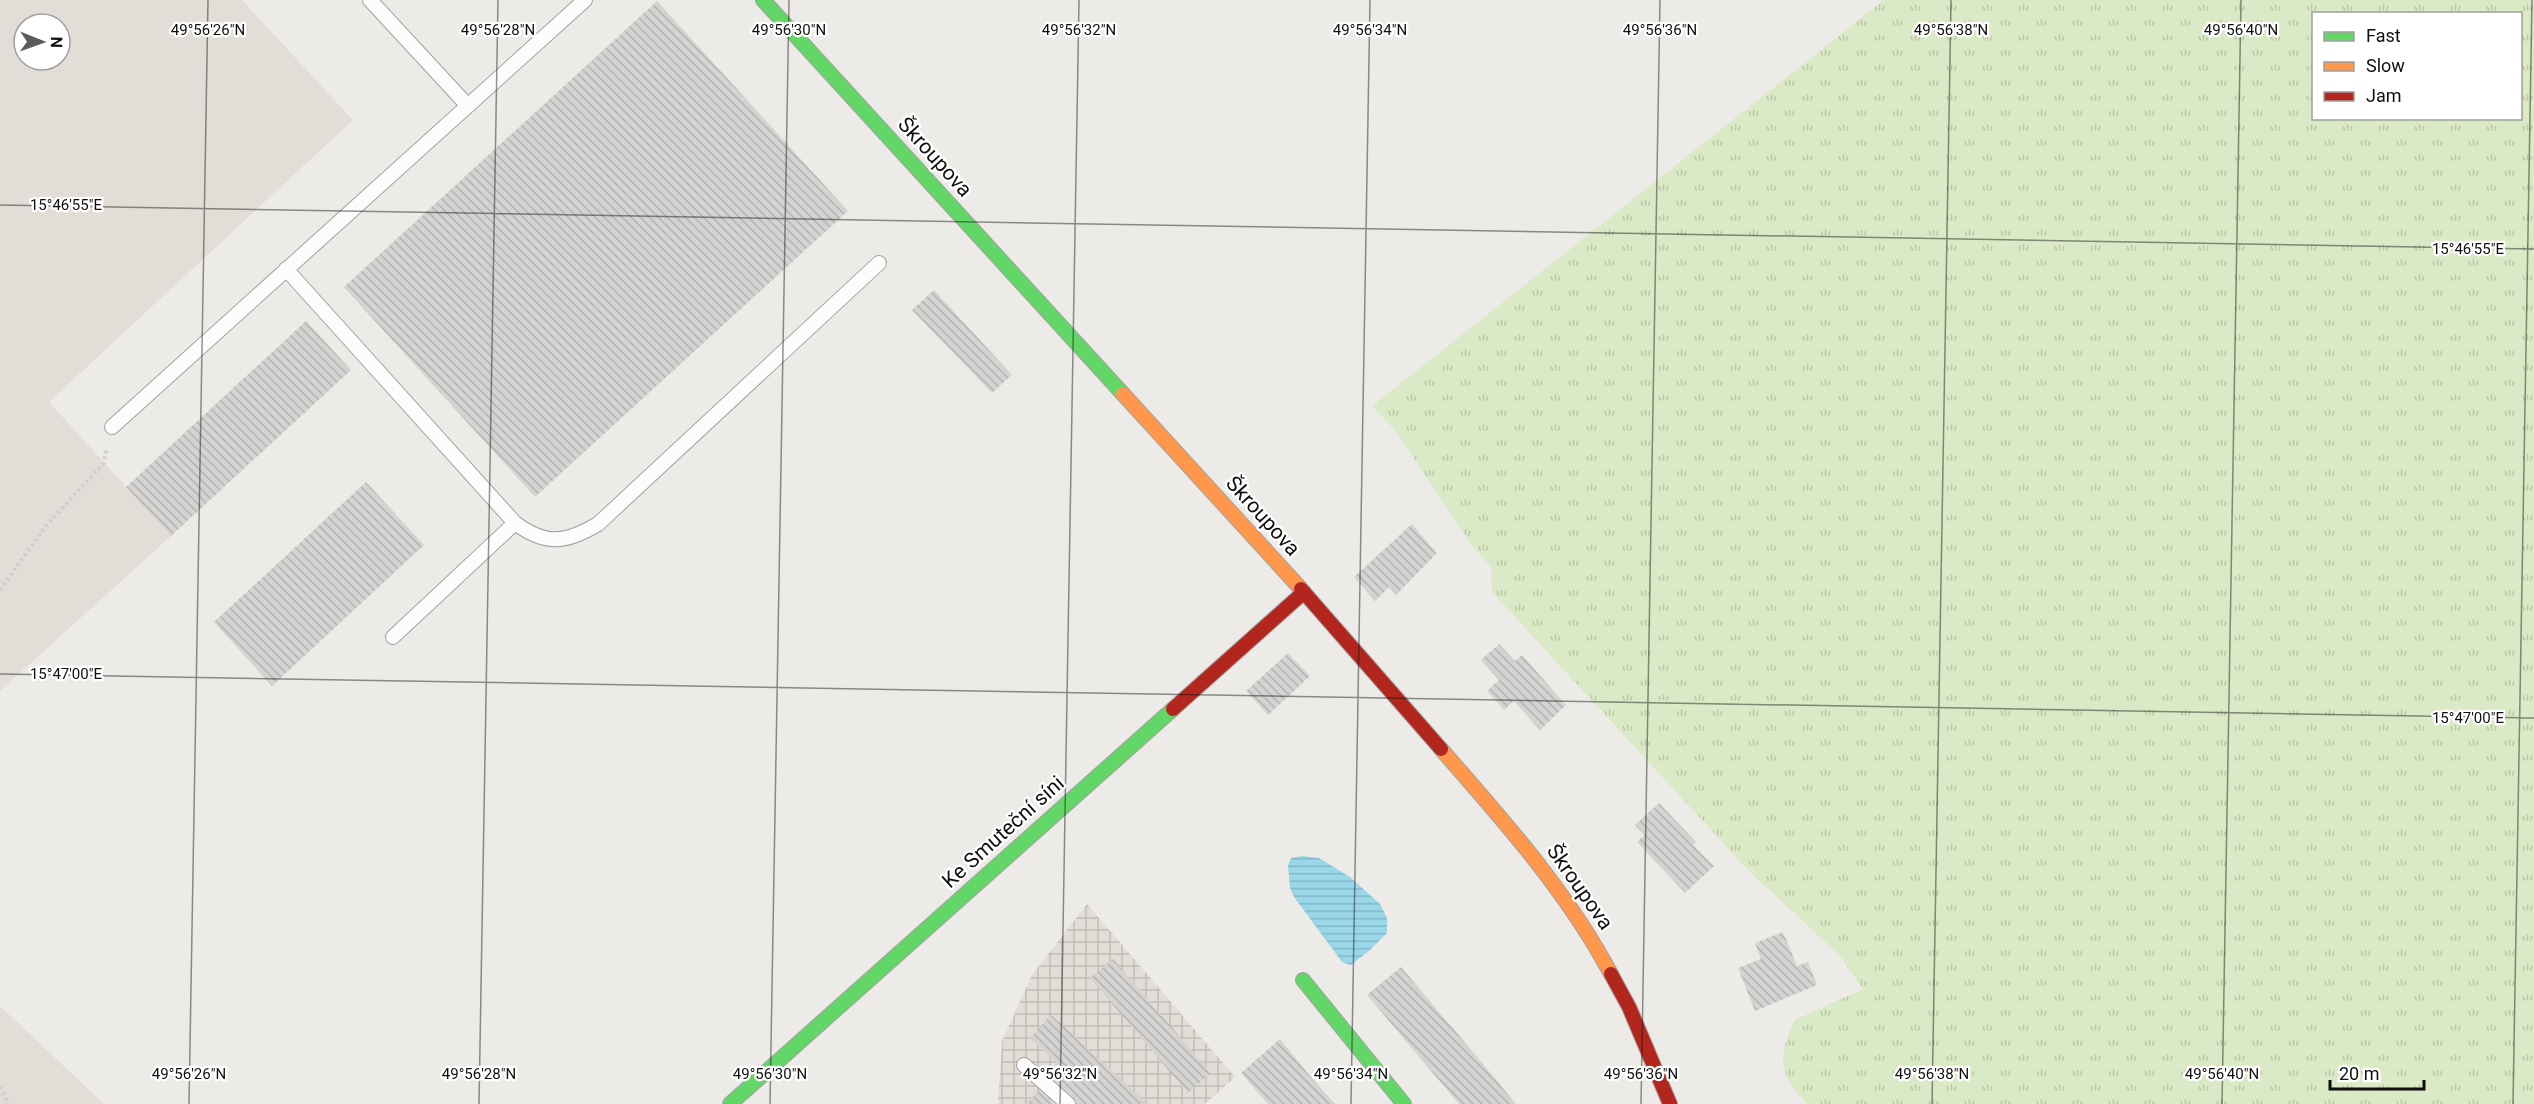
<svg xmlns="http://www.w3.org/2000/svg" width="2534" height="1104" font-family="Roboto,sans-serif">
  <defs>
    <pattern id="industrial-grid" width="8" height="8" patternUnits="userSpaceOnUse" patternTransform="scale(1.5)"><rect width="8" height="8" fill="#e2ded7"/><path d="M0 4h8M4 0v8" fill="none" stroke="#c1bdb7"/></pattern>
    <pattern id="grass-tufts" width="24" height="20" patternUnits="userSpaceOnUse" patternTransform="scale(1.5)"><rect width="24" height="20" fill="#dae9c6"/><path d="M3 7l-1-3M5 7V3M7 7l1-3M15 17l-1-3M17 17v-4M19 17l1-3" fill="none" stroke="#bac7a9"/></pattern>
    <pattern id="water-rules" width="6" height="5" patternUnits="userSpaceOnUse" patternTransform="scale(1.5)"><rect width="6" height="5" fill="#99d7e9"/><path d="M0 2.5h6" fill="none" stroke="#83b7c7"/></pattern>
    <pattern id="building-back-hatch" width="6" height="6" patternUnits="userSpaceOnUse" patternTransform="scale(1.5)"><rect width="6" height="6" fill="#d5d3d1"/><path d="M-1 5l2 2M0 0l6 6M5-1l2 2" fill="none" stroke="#b6b4b2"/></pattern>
  </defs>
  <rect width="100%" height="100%" fill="#ecebe8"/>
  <path fill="#e2ded7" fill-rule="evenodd" d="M0 0H242L353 120 49 402 171 536 0 691ZM24 24H60V60H24Z
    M0 1006 104 1104H0Z"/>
  <path fill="url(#industrial-grid)" d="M1087 904 1235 1077 1205 1104H998L1002 1041 1032 975Z"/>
  <path fill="url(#grass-tufts)" fill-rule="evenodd" d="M1884 0H2534V1104H1807C1778 1073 1777 1058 1795 1020L1863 989 1839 955 1748 870 1492 592 1491 567 1473 547 1395 430 1372 406ZM2314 14H2520V118H2314Z"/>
  <path fill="url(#water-rules)" d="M1302 856 1319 858 1350 877 1380 904 1387 918V933L1370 950 1351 965 1342 962 1294 897 1290 888 1288 866 1291 858Z"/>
  <path fill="url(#building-back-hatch)" d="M657 1 848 211 535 497 344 287Z
    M934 290 1012 375 992 393 912 310Z
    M306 321 351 370 171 536 126 487Z
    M366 482 424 545 272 686 214 622Z
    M1412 524 1437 553 1396 595 1389 587 1375 601 1354 577Z
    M1499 644 1515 661 1522 655 1566 705 1540 730 1514 701 1504 710 1487 691 1499 680 1481 660Z
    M1288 653 1310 676 1268 715 1246 691Z
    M1659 803 1696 842 1693 845 1714 866 1685 893 1637 842 1645 835 1635 825Z
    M1783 932 1797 966 1808 962 1817 985 1755 1011 1738 968 1761 959 1755 943Z
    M1113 959 1211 1073 1188 1093 1090 978Z
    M1401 967 1478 1058 1516 1104H1459L1367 995Z
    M1051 1015 1070 1032 1148 1104H1077L1074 1097 1051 1077 1060 1066 1030 1038Z
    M1280 1039 1310 1076 1335 1104H1268L1241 1073Z
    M1039 1090 1054 1104H1026Z"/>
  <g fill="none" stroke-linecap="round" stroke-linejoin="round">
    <g stroke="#a2a19f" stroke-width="16">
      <path id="lane" d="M370 0 468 106
        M286 269 515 523C546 546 566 543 598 524L879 263
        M112 427 585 0
        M393 637 515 523
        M1024 1065 1068 1104"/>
    </g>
    <g stroke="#a2a19f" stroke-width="16">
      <path id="fast" d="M763 0 1123 394
        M1303 980 1404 1104
        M730 1104 1173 709"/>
    </g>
    <g stroke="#a2a19f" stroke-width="16">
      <path id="slow" d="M1123 394 1301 589
        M1441 749C1503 820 1566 890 1611 974"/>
    </g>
    <g stroke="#a2a19f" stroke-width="16">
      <path id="jam" d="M1301 589 1441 749
        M1173 709 1304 592
        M1611 974 1629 1007 1670 1104"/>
    </g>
    <path stroke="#cfcfce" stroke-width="4" stroke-dasharray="3 3" stroke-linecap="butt" d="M0 590 45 527 103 464 107 448
      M0 1087 8 1104"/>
    <use href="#lane" stroke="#fcfcfc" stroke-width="14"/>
    <use href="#fast" stroke="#63d668" stroke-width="14"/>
    <use href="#slow" stroke="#ff974d" stroke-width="14"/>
    <use href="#jam" stroke="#b3261e" stroke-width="14"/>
  </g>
  <path fill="none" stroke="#100f0e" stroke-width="1.5" stroke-opacity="0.45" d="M0 205 2534 249M0 674 2534 718M189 1104 208 0M479 1104 498 0M770 1104 789 0M1060 1104 1079 0M1351 1104 1370 0M1641 1104 1660 0M1932 1104 1951 0M2222 1104 2241 0M2513 1104 2532 0"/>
  <g text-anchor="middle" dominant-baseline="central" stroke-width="4.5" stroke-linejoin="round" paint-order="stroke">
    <g font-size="21" fill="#100f0e" stroke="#fff">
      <text transform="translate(935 157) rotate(48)">Škroupova</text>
      <text transform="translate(1263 516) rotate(48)">Škroupova</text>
      <text transform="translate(1003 832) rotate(-42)">Ke Smuteční síni</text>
      <text transform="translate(1580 887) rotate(55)">Škroupova</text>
    </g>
  </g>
  <g font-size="15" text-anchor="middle" fill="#100f0e" stroke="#fff" stroke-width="4.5" stroke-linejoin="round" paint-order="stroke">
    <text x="208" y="35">49°56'26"N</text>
    <text x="498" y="35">49°56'28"N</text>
    <text x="789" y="35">49°56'30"N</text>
    <text x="1079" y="35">49°56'32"N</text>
    <text x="1370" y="35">49°56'34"N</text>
    <text x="1660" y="35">49°56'36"N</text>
    <text x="1951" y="35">49°56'38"N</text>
    <text x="2241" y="35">49°56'40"N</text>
    <text x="66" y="210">15°46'55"E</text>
    <text x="2468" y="254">15°46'55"E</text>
    <text x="66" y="679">15°47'00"E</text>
    <text x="2468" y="723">15°47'00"E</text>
    <text x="189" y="1079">49°56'26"N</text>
    <text x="479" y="1079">49°56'28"N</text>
    <text x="770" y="1079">49°56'30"N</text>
    <text x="1060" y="1079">49°56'32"N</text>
    <text x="1351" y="1079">49°56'34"N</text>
    <text x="1641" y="1079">49°56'36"N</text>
    <text x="1932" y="1079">49°56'38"N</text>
    <text x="2222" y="1079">49°56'40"N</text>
  </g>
  <rect x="2312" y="12" width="210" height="108" fill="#ffffff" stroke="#9f9f9f" stroke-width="1.5"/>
  <rect x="2324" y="32" width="30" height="9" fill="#63d668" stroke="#9f9f9f" stroke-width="1.5"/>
  <text x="2366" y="42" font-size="18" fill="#100f0e">Fast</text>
  <rect x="2324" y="62" width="30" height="9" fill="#ff974d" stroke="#9f9f9f" stroke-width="1.5"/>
  <text x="2366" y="72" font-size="18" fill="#100f0e">Slow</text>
  <rect x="2324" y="92" width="30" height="9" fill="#b3261e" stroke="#9f9f9f" stroke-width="1.5"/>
  <text x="2366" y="102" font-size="18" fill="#100f0e">Jam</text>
  <g transform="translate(42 42) rotate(91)"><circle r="28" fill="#ffffff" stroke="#9f9f9f" stroke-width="1.5"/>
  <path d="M0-4.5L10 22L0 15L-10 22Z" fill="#5d5c5a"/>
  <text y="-9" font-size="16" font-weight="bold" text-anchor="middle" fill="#100f0e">N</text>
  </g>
  <path d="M2330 1080v9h94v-9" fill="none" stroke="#100f0e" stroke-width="3"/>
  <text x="2339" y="1080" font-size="18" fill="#100f0e" stroke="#ffffff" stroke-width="4.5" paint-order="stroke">20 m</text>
</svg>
